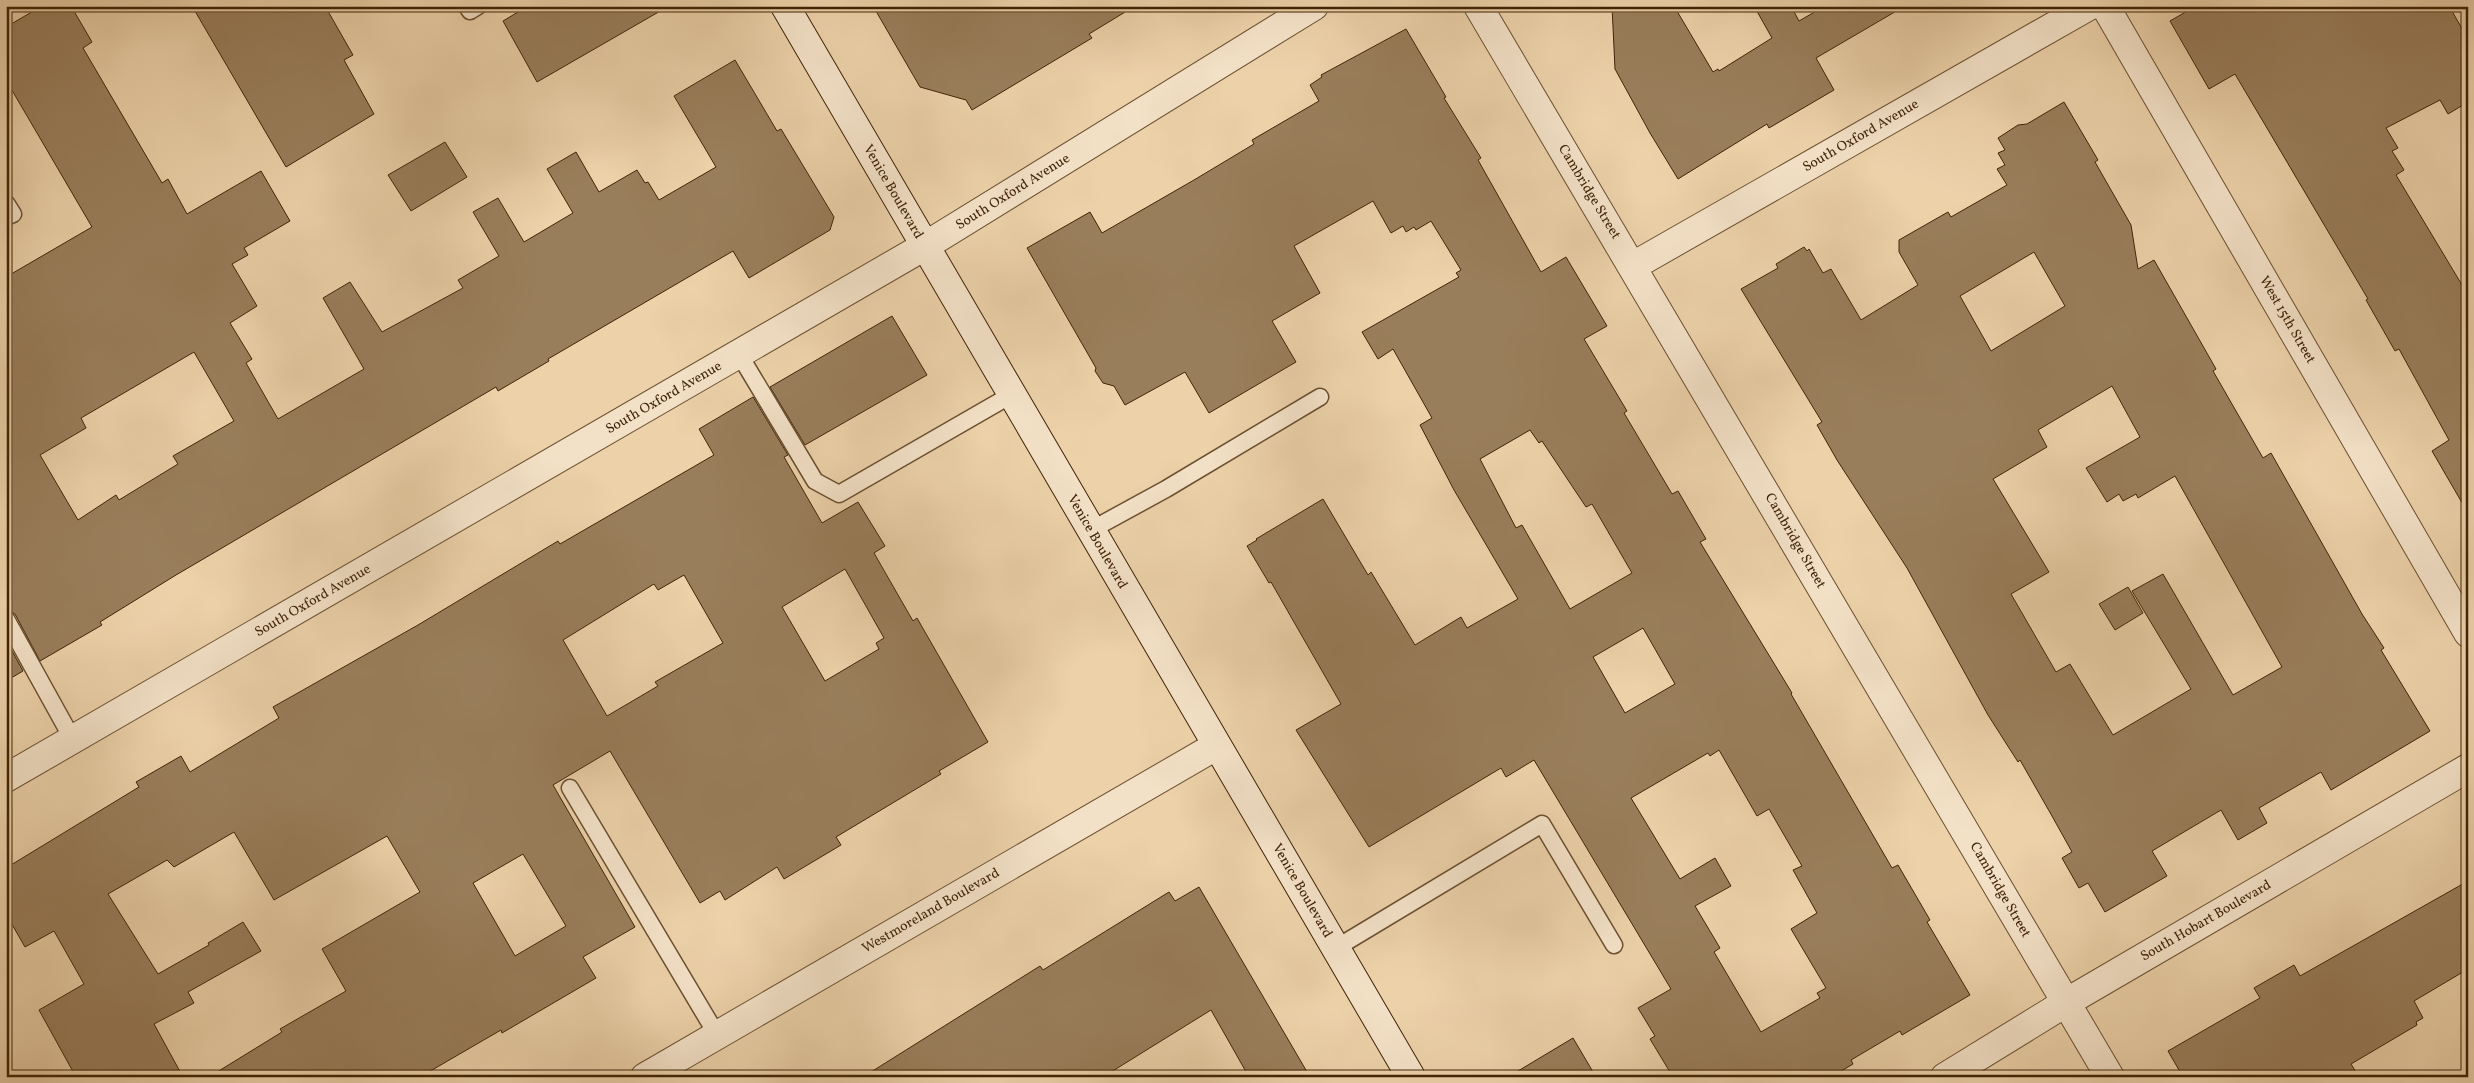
<svg xmlns="http://www.w3.org/2000/svg" width="2474" height="1083" font-family="Vollkorn,serif">
  <rect width="100%" height="100%" fill="#ecd1a9"/>
  <filter id="stains"><feTurbulence type="fractalNoise" baseFrequency=".004" numOctaves="4"/><feColorMatrix values="0 0 0 0 .2 0 0 0 0 .09 0 0 0 0 .02 0 0 0 .5 -.17"/></filter>
  <radialGradient id="worn" r=".72"><stop offset=".6" stop-color="#630" stop-opacity="0"/><stop offset="1" stop-color="#630" stop-opacity=".3"/></radialGradient>
  <path fill="#997e5b" stroke="#402507" fill-rule="evenodd" d="M42 6H71L92 42 83 48 162 183 168 179 187 214 261 171 290 221 244 248 248 255 232 264 257 306 230 323 252 359 246 363 278 419 364 369 323 298 350 282 382 332 463 288 458 280 499 256 473 212 498 198 524 242 573 213 547 169 576 152 599 192 637 170 645 183 648 182 659 200 716 167 674 96 735 60 777 131 781 129 834 217 830 230 749 278 733 251 548 359 549 361 498 391 496 387 176 575 100 622 102 625 40 661 15 614 6 609V277L92 227 6 80V27ZM194 352 234 421 173 456 178 464 119 500 116 495 78 520 40 455 86 428 81 418Z
    M192 6H325L353 55 344 60 374 114 286 167Z
    M528 6H669L537 82 503 21Z
    M873 6H1135L1089 34 1092 38 972 110 966 100 920 87Z
    M1612 6H1674L1713 72 1718 69 1719 71 1772 38 1754 6H1791L1799 21 1825 6H1905L1816 58 1834 90 1769 128 1767 124 1678 179 1650 133 1615 69Z
    M2196 6H2449L2468 39V102L2448 114 2440 100 2386 128 2398 148 2392 151 2404 170 2396 175 2468 295V513L2432 451 2449 440 2399 349 2395 351 2366 300 2368 299 2235 74 2209 89 2170 21Z
    M1406 29 1446 97 1444 98 1481 158 1478 160 1541 272 1566 257 1607 326 1584 339 1627 411 1624 413 1672 494 1678 491 1706 539 1700 542 1792 693 1791 694 1892 868 1898 865 1930 920 1927 922 1970 995 1902 1035 1900 1031 1851 1060 1853 1064 1831 1077H1673L1650 1039 1655 1036 1638 1008 1671 989 1534 760 1506 777 1501 768 1369 847 1296 730 1341 704 1271 582 1269 583 1247 546 1257 540 1256 539 1323 499 1368 575 1371 572 1415 645 1461 617 1467 628 1518 599 1454 490 1420 425 1432 418 1393 349 1378 359 1362 332 1459 277 1456 273 1461 270 1431 221 1416 230 1414 227 1406 232 1403 226 1391 233 1373 201 1294 246 1320 293 1272 321 1296 362 1209 413 1185 372 1125 405 1114 386 1103 383 1095 371 1096 368 1027 248 1090 212 1102 233 1194 180 1254 144 1252 140 1319 101 1310 85 1322 77 1321 75ZM1530 430 1539 443 1542 441 1586 507 1592 504 1632 573 1570 609 1522 525 1516 528 1480 459ZM1643 628 1675 684 1625 713 1593 657ZM1719 750 1757 816 1769 809 1802 866 1793 870 1817 913 1791 929 1826 988 1817 993 1820 998 1761 1032 1714 952 1720 948 1695 906 1731 886 1715 858 1680 879 1631 798 1708 753 1710 756Z
    M2064 102 2098 160 2095 162 2131 225 2138 269 2154 260 2216 369 2213 371 2263 458 2271 453 2362 614 2384 648 2381 650 2430 731 2331 790 2321 772 2259 808 2267 823 2238 840 2221 810 2152 851 2167 876 2105 912 2088 883 2079 888 2062 858 2072 852 2052 816 2020 760 2018 762 1988 715 1907 568 1837 460 1817 425 1822 422 1741 289 1778 268 1776 264 1804 247 1807 251 1809 249 1823 273 1831 269 1861 320 1918 285 1899 252V240L1948 212 1951 217 2007 185 1997 169 2005 165 1998 153 2005 150 1998 138 2018 125 2027 124ZM2034 252 2065 306 1991 351 1960 296ZM2112 386 2140 437 2086 468 2107 502 2119 494 2123 501 2136 494 2138 498 2175 476 2282 667 2233 695 2163 574 2132 591 2191 689 2113 735 2070 664 2056 672 2011 594 2049 572 1993 479 2047 447 2038 430Z
    M445 142 467 177 411 211 388 175Z
    M892 316 927 375 805 445 770 387Z
    M753 397 788 455 784 457 822 523 858 502 885 546 874 553 913 621 917 618 988 742 939 771 941 774 836 837 841 845 784 879 777 867 725 900 720 891 700 903 610 751 553 785 635 927 583 957 596 978 502 1033 501 1030 420 1077H209L282 1032 280 1029 346 991 322 949 420 892 387 836 274 900 234 832 174 867 167 860 108 894 158 974 209 945 208 943 243 922 261 951 188 992 194 1003 154 1024 183 1077H76L39 1010 84 984 54 931 25 947 6 914V868L139 787 136 782 181 756 190 772 279 718 273 707 418 625 558 541 560 544 714 455 699 429ZM845 569 884 638 876 643 879 649 825 681 782 607ZM684 575 723 643 655 682 658 686 607 716 563 640 654 584 658 590ZM523 854 566 926 515 956 473 883Z
    M2128 587 2143 613 2115 630 2099 604Z
    M6 640 23 671 6 681Z
    M2468 881V969L2414 1001 2423 1018 2416 1022 2417 1025 2351 1064 2359 1077H2183L2168 1051 2260 998 2254 988 2294 965 2300 976Z
    M1199 887 1310 1077H1249L1211 1010 1103 1077H863L1040 966 1043 970 1169 892 1175 901Z
    M1573 1038 1596 1077H1508Z"/>
  <g fill="none" stroke-linecap="round" stroke-linejoin="round">
    <g stroke="#6b5030" stroke-width="19">
      <path id="lane" d="M467 6 470 11 478 6
        M6 203 13 214 6 217
        M739 354 815 481 839 494 1011 395
        M1091 530 1166 489 1320 397
        M6 619 73 740
        M570 788 717 1035
        M1336 948 1542 824 1614 945"/>
    </g>
    <g stroke="#6b5030" stroke-width="30">
      <path id="street" d="M1478 6 2110 1077
        M2105 6 2468 633
        M1633 266 2089 6
        M6 778 925 246 1314 6
        M645 1077 1216 746
        M1945 1077 2067 1002 2468 768"/>
    </g>
    <g stroke="#402507" stroke-width="30">
      <path id="secondary" d="M785 6 1411 1077"/>
    </g>
    <use href="#lane" stroke="#f3e1c7" stroke-width="16"/>
    <use href="#street" stroke="#f3e1c7" stroke-width="28"/>
    <use href="#secondary" stroke="#f3e1c7" stroke-width="28"/>
  </g>
  <g text-anchor="middle" dominant-baseline="central" stroke-width="5" stroke-linejoin="round" paint-order="stroke">
    <g font-size="14" fill="#402507" stroke="#f3e1c7">
      <text transform="translate(1861 136) rotate(-30)">South Oxford Avenue</text>
      <text transform="translate(893 192) rotate(60)">Venice Boulevard</text>
      <text transform="translate(1013 192) rotate(-32)">South Oxford Avenue</text>
      <text transform="translate(1589 192) rotate(59)">Cambridge Street</text>
      <text transform="translate(2287 320) rotate(60)">West 15th Street</text>
      <text transform="translate(664 398) rotate(-30)">South Oxford Avenue</text>
      <text transform="translate(1795 541) rotate(60)">Cambridge Street</text>
      <text transform="translate(1097 542) rotate(60)">Venice Boulevard</text>
      <text transform="translate(313 601) rotate(-30)">South Oxford Avenue</text>
      <text transform="translate(2000 890) rotate(60)">Cambridge Street</text>
      <text transform="translate(1302 891) rotate(60)">Venice Boulevard</text>
      <text transform="translate(931 911) rotate(-30)">Westmoreland Boulevard</text>
      <text transform="translate(2206 921) rotate(-30)">South Hobart Boulevard</text>
    </g>
  </g>
  <rect width="2474" height="1083" fill="none" stroke="#ecd1a9" stroke-width="25"/>
  <rect x="8" y="8" width="2459" height="1068" fill="none" stroke="#402507" stroke-width="2.5"/>
  <rect x="12" y="12" width="2449" height="1058" fill="none" stroke="#402507"/>
  <rect width="100%" height="100%" filter="url(#stains)"/>
  <rect width="100%" height="100%" fill="url(#worn)"/>
</svg>
